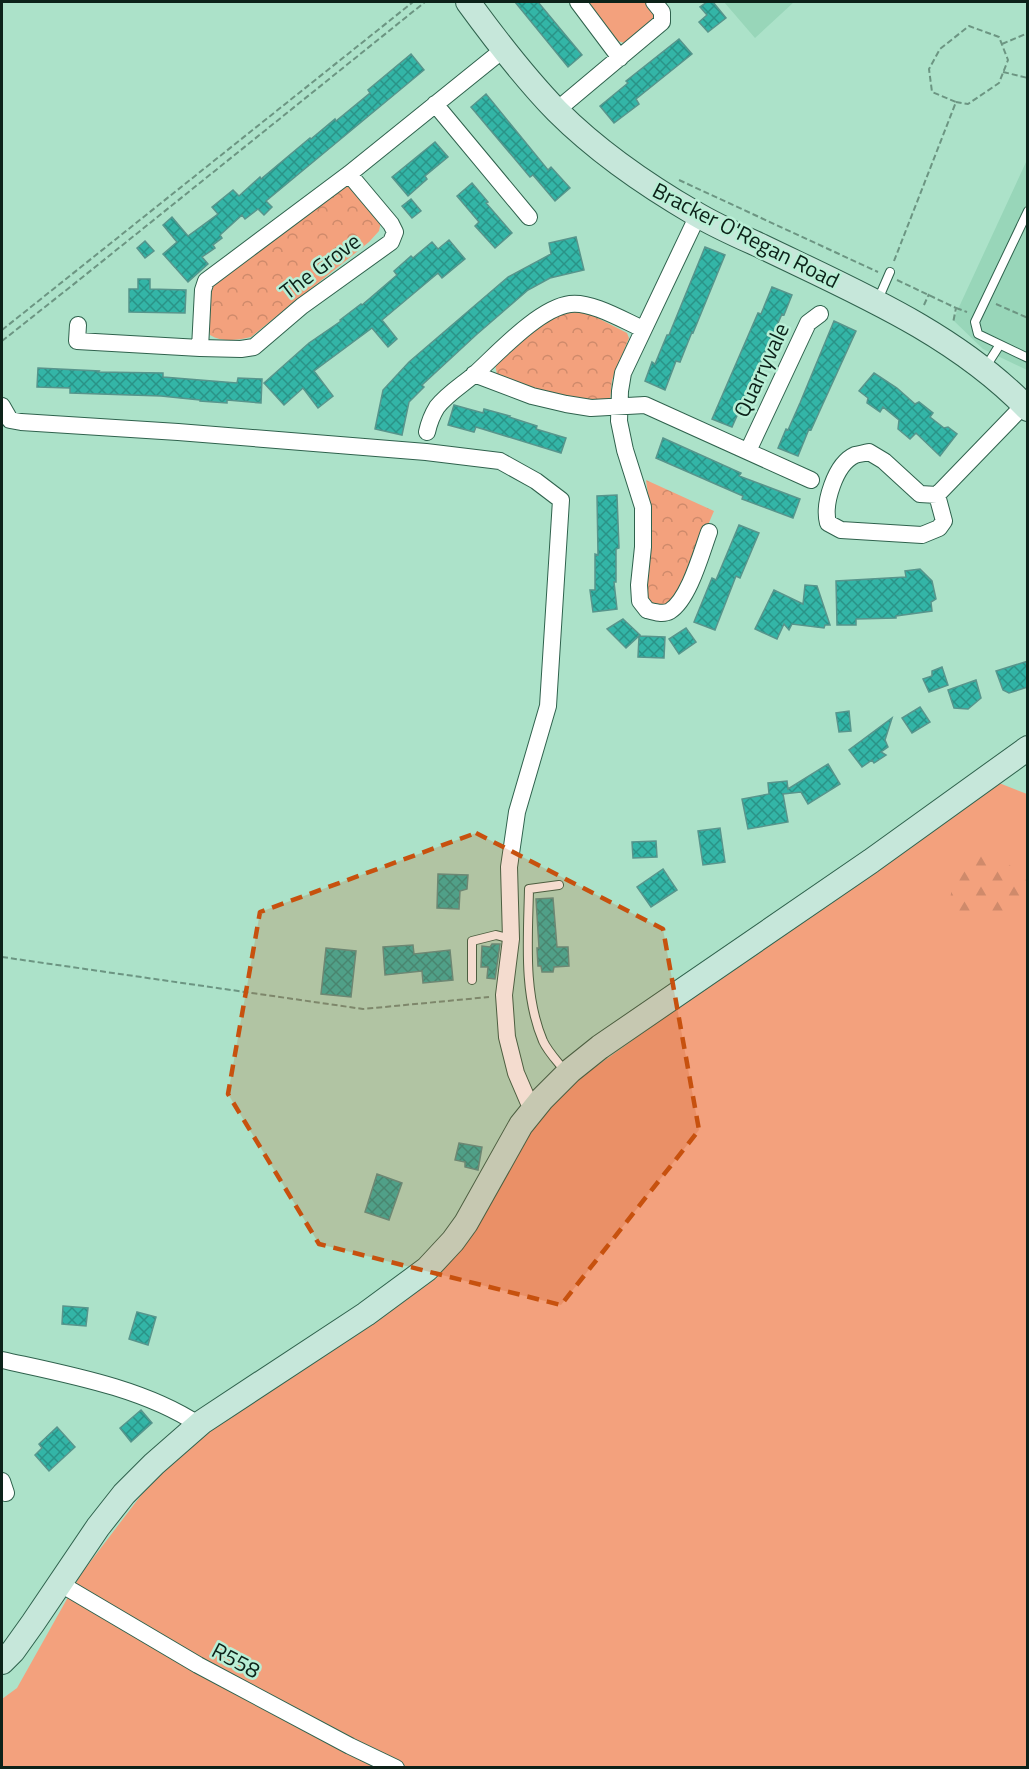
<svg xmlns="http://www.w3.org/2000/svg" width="1029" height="1769" font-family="'Titillium Web',sans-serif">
  <defs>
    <pattern id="forest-firs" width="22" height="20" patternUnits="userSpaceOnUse" patternTransform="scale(1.5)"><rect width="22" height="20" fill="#f3a17d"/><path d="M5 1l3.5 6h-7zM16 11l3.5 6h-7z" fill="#cf8a6b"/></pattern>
    <pattern id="park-crowns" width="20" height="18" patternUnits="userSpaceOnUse" patternTransform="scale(1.5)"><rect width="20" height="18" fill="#f3a17d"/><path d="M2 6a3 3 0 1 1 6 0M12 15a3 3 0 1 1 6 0" fill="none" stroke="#cf8a6b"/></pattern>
    <pattern id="building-cross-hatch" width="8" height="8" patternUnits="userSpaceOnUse" patternTransform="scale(1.5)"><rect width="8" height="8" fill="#33b5a7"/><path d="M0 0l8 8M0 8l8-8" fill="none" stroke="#2a9387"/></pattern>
  </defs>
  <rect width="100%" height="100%" fill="#ace2c9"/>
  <path fill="#98d6b9" d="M724 2H794L755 38Z
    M1027 160V370L983 349 953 320Z"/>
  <path fill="#f3a17d" d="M584 2H648L654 8 655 17 624 43 615 40Z
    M994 781 1027 794V1767L409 1768 396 1761 393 1768 2 1767V1699L17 1688 81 1574 142 1494 194 1440 454 1258 475 1228 522 1133 562 1091Z"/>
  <path fill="url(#forest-firs)" d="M982 853C997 856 1016 868 1027 879L1021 897 1002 916H958L948 910 954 877 959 860 969 855Z"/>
  <path fill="url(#park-crowns)" d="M349 183 381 222 379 231 369 242 251 337C237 340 223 343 210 335 206 317 206 295 216 278Z
    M577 310 590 314 627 333 629 338 612 380 610 401 569 402 497 375 495 364 498 357 556 315Z
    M646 480 714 511 677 597 670 604 653 605C635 589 651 554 652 532 653 516 648 497 646 480Z"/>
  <path fill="url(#building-cross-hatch)" stroke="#57958c" stroke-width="1.5" d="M515 2H538L582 55 568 67Z
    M707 2H713L726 18 708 32 699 22 707 15 700 7Z
    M679 39 692 54 636 99 639 104 614 123 600 106 628 83 626 81Z
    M411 54 424 70 266 201 272 207 264 215 258 209 245 219 242 215 220 235 222 238 213 245 215 248 202 257 208 264 188 282 163 254 177 242 163 225 172 217 188 236 218 214 212 207 233 190 239 196 260 177 261 179 310 138 311 139 335 119 336 121 370 93 368 90Z
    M486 94 548 170 551 167 570 188 555 201 533 175 530 177 471 107Z
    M435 142 448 157 425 176 427 179 408 196 392 177Z
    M472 183 488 202 486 203 512 233 495 248 475 226 479 222 457 196Z
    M411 199 421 211 412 218 402 206Z
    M576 237 584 270 550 278 528 290 476 335 422 385 424 387 409 402 402 435 375 429 383 390 409 362 508 277 551 254 549 243Z
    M449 240 465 259 442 278 438 273 382 320 397 339 388 347 372 328 314 371 333 396 318 408 303 388 284 405 264 383 309 343 341 321 340 320 361 304 362 305 397 275 394 271 411 256 413 258 432 242 438 249Z
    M145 241 154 251 145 258 137 248Z
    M705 247 725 255 693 333 692 332 680 362 676 361 665 390 645 381 652 362 655 364 667 335H669Z
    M138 279H150V289L186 290 185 313 129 312V289H138Z
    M772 287 792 295 784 315 782 314 732 427 712 419 758 313 761 314Z
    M834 321 856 331 811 430 809 429 798 456 778 448 786 429 788 430 800 403Z
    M38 368 99 371 98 372 163 373V377L237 383 238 378 262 379 261 403 227 400V403L200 401V400L161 396 70 393V388L37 387Z
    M874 373 897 388 915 404 919 402 933 413 930 417 944 428 948 427 957 434 940 456 916 433 910 439 898 429 899 420 883 407 880 412 867 403 868 398 859 391Z
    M454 405 483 413 484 409 510 416 509 417 537 426 536 429 566 438 561 453 476 427 474 432 448 425Z
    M663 438 741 473 739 476 800 499 793 518 742 499 743 496 656 458Z
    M617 495 619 548 616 549V582H614L617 609 593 612 590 590H595V554L598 555 597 496Z
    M739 525 759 533 740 578 736 576 715 630 694 622 712 578 716 580Z
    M920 569 932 581 936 599 931 602 932 611 896 616V618L856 619V625H837L836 581 906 577 905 571Z
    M805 585 817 586 830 625H825L824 628 792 624 789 630 784 624 777 639 755 629 774 590 803 604Z
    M623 619 640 635 626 648 607 629Z
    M686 628 696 642 679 654 669 639Z
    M639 636 665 637 664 658 638 657Z
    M1028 661V687L1009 693 1003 690 996 671Z
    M942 667 948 685 929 692 923 679 932 676V671Z
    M976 680 981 698 968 709 954 708 948 690Z
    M920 707 930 722 912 733 902 718Z
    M849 711 851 731 839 732 836 713Z
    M892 718 885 740 888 747 881 752 886 755 874 763 872 760 862 767 849 750Z
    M828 764 840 784 808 804 801 792 783 794 788 822 748 829 742 799 769 794 768 783 787 781 788 789Z
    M720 828 725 862 703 865 698 831Z
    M656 841 657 857 633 858 632 842Z
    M663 869 677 890 651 907 637 887Z
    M438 874 468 875 467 889 460 891 459 909 437 908Z
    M553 898 557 947H568L569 966 554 967 553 972H542L541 966H538L537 948H539L536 899Z
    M492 944H500L495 979 487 978 488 967H481L482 946 490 947Z
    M413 945 414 954 450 950 453 980 423 983 422 971 385 975 383 947Z
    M326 948 356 951 351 997 321 994Z
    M459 1143 482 1147 478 1170 465 1167V1162L455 1160Z
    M377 1174 402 1183 389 1220 365 1212Z
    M63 1306 88 1308 86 1326 62 1324Z
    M137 1312 156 1317 148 1345 129 1339Z
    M141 1410 152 1423 131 1442 120 1428Z
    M57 1427 75 1447 49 1471 35 1455 42 1448 39 1444Z"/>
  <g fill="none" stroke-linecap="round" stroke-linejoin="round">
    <g stroke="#2f624d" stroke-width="10">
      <path id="service" d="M1028 211 975 322 978 334 1028 358
        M877 302 890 272
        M985 368 999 346
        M559 885 529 889C528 939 523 994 543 1041 548 1052 558 1062 565 1071
        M472 980V941L496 935 511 939"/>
    </g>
    <g stroke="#2f624d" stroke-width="18">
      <path id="minor" d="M578 2 620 58
        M435 104 529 217
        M557 110 662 22V12L654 2
        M698 215 623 373 620 391 619 421 625 450 643 507V547L639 585 640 601 647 610C654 612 663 615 670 611 689 599 701 554 709 532
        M78 325 77 341 200 348 241 349 254 347 302 306 391 242 395 232 391 224 349 174
        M200 348 203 290 206 281 349 174 504 49
        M474 374 532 396 566 404 591 408 645 405 811 480
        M2 406 10 420 21 422 178 432 426 452 500 461 536 481 561 500 548 706 517 812 509 867 511 939 504 995 507 1037 516 1073 528 1101 535 1107
        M427 432C429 423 432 415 437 407 447 394 462 385 475 374 498 353 539 308 570 304 591 301 623 320 643 329
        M748 451 808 323 820 314
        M937 495 920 494 884 461 869 452C865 453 859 454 855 455 835 464 823 504 828 523L841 530 922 535 939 528 944 521 937 495 1024 405
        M2 1360C65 1374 144 1388 199 1425
        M2 1481 6 1493
        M59 1583 198 1665 350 1746 396 1768"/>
    </g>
    <g stroke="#2f624d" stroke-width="26">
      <path id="secondary" d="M468 2C495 39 525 78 557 111 598 152 646 185 696 214 716 226 739 236 761 246 854 291 955 333 1028 409
        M2 1662 13 1651 33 1623 98 1527 124 1494 154 1464 202 1422 366 1314 427 1269 453 1241 466 1223 521 1125 542 1099 570 1071 600 1047 871 861 1028 748"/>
    </g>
    <path stroke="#6c9582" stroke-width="2" stroke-dasharray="6 3" stroke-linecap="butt" d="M1002 44 1028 33
      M1003 72 1028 78
      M679 180 878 272
      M894 261 956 102 932 92 929 69 940 49 969 26 999 37 1008 60 999 83 968 104 956 102
      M897 280 956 308 953 323
      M996 304 1028 318
      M924 305 929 294
      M956 308 967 312
      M2 330 413 2
      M2 341 84 276 425 2
      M2 957 363 1009 489 997"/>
    <use href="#service" stroke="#fff" stroke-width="8"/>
    <use href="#minor" stroke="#fff" stroke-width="16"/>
    <use href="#secondary" stroke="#c6e7da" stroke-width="24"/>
  </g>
  <path fill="#c7510e" fill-opacity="0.2" stroke="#c7510e" stroke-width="4.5" stroke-dasharray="12 8" stroke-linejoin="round" d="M476 833 663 929 699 1130 561 1305 319 1244 228 1094 260 912Z"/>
  <g text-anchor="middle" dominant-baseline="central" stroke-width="5" stroke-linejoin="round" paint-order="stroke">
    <g font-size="22" fill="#0c2219" stroke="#b9efd6">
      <text transform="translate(746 235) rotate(27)">Bracker O'Regan Road</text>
      <text transform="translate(320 266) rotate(-37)">The Grove</text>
      <text transform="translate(761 370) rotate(-65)">Quarryvale</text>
      <text transform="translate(236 1660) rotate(28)">R558</text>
    </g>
  </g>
  <rect width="1029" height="1769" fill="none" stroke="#0c2219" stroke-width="6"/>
</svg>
